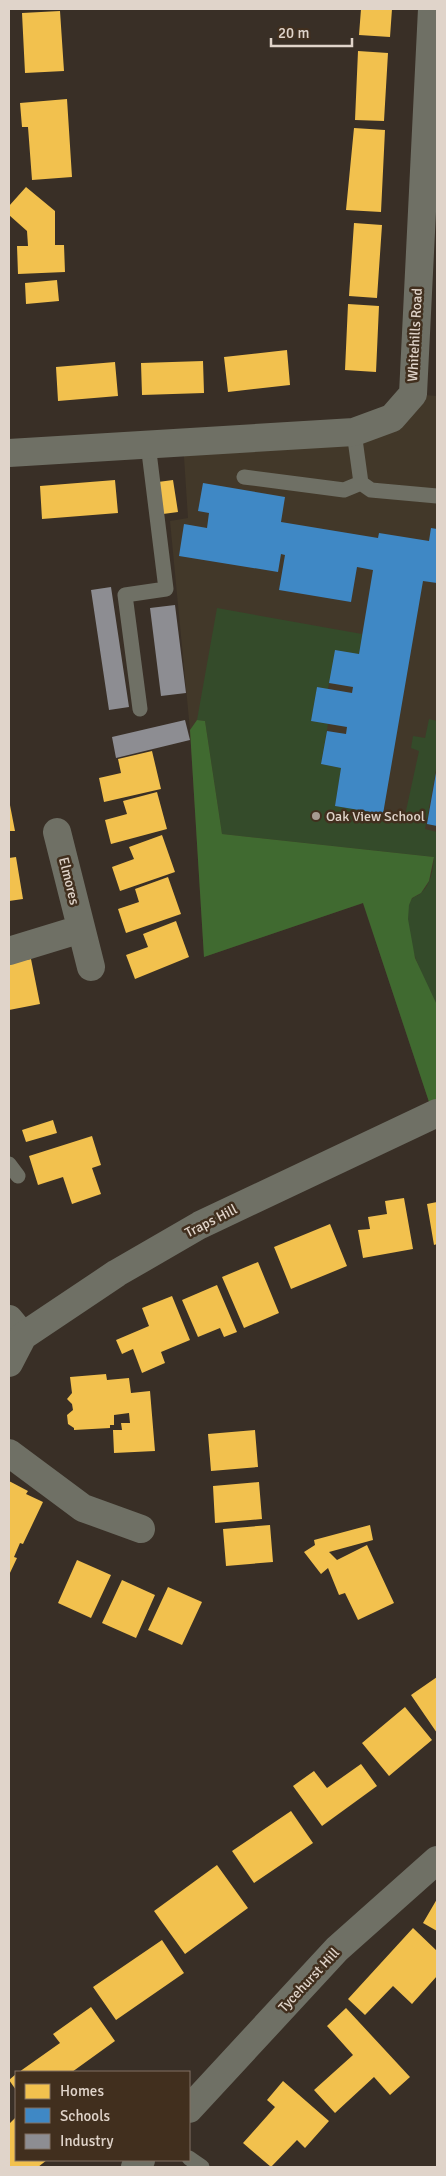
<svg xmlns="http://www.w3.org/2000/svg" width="446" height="2176" font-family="Signika,sans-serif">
  <rect width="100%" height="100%" fill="#392f26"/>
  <path fill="#423829" d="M413 394 437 396V1113L433 1114 363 903 204 957 190 730 170 521 188 518 183 442 354 432Z"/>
  <path fill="#344b2a" d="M217 608 362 634 359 654 335 650 328 689 317 687 311 721 328 724 321 764 341 768 335 806 383 814 404 820 419 751 411 748 413 736 425 738 429 719 437 721V764L425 829 437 832V1005C426 985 394 921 412 899 414 896 418 896 421 893 431 884 433 870 434 857L222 834 205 721 197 720Z"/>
  <path fill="#406a30" d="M197 720 205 721 222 834 434 857 429 881 421 893 412 898 409 905 408 919 415 958 437 1005V1112L433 1114 363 903 204 957 190 730Z"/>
  <path fill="#f2c14e" d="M361 9H392L390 37 359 35Z
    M60 11 64 71 25 73 22 13Z
    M358 51 388 53 384 121 355 120Z
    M67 99 72 177 32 180 28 127H22L20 103Z
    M354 128 385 130 381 212 346 210Z
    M26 187 55 211V245H64L65 272 18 274 17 246H28L27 231 9 215V206Z
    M354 223 382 225 377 298 349 296Z
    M57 280 59 301 26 304 25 283Z
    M348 304 379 306 376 372 345 370Z
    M287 350 290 385 228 392 224 357Z
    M203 361 204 393 142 395 141 363Z
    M115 362 118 396 58 401 56 367Z
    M115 480 118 513 42 519 40 486Z
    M173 480 178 512 163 514 158 482Z
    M152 751 161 789 104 802 99 778 121 773 118 759Z
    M157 792 167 829 111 844 105 820 127 814 123 801Z
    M9 800 15 831H9Z
    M162 835 175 872 120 891 112 867 134 859 129 847Z
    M16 857 23 899 9 901V858Z
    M168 877 181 914 126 933 118 909 139 902 135 889Z
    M176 921 189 957 135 979 126 955 148 947 143 934Z
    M31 959 40 1004 9 1010V963Z
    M53 1120 57 1133 26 1142 22 1130Z
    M92 1136 101 1165 92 1168 101 1194 72 1204 63 1177 38 1185 29 1156Z
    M404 1198 413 1249 363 1258 358 1230 370 1229 368 1217 387 1214 385 1201Z
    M437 1202V1244L434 1245 427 1204Z
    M330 1224 347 1266 291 1289 274 1247Z
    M258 1262 279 1313 244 1328 222 1277Z
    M217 1285 237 1332 224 1337 220 1328 198 1337 182 1300Z
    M172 1296 190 1340 161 1352 165 1363 142 1373 133 1349 122 1354 116 1340 149 1326 142 1308Z
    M106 1374 107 1380 129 1378 131 1393 150 1391 155 1451 114 1453 113 1430H122L121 1423H130L129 1413 114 1415V1425H110V1428L74 1430V1428L68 1424 67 1415 73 1410 72 1404 67 1399 72 1393 70 1377Z
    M255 1430 258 1467 211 1471 208 1434Z
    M9 1481 28 1491 26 1494 43 1502 23 1544 20 1543 14 1557 17 1558 9 1575Z
    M259 1482 262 1519 215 1523 213 1486Z
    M270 1525 273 1562 226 1566 223 1529Z
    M370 1525 373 1540 329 1552 337 1560 367 1545 394 1603 358 1620 345 1593 339 1595 328 1568 321 1574 304 1552 315 1545 314 1540Z
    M77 1560 111 1575 91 1618 58 1603Z
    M122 1580 155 1595 136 1638 102 1623Z
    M168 1587 202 1602 182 1645 148 1630Z
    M437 1677V1733L411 1695Z
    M405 1707 432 1740 389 1776 362 1743Z
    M361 1764 377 1786 322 1826 293 1786 314 1771 327 1788Z
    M291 1811 313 1843 254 1883 232 1851Z
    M217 1865 248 1908 185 1954 154 1911Z
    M437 1899V1931L423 1923Z
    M413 1928 437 1951V1976L412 2004 393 1986 365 2015 348 1999Z
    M162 1940 184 1973 116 2020 93 1987Z
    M91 2007 115 2041 72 2072H19L60 2043 53 2034Z
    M346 2008 410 2077 390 2095 374 2077 335 2113 314 2090 353 2055 327 2026Z
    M16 2074V2090L9 2080Z
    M283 2081 329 2121 305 2148 297 2140 271 2167 243 2143 275 2107 267 2100Z
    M16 2117V2160H47L38 2167H11L9 2165V2124Z"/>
  <path fill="#3f88c5" d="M203 483 285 497 281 522 378 538 379 533 429 541 431 528 437 529V583L423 581 383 814 335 806 341 768 321 764 327 731 346 734 347 727 311 721 317 687 352 693 353 687 329 683 335 650 359 654 373 570 357 567 351 602 279 590 285 555 281 554 278 572 179 556 184 524 207 528 209 513 198 511Z
    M436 773H437V826L427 824Z"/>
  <path fill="#8d8d92" d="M111 587 129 707 109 710 91 590Z
    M175 605 186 693 161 696 150 608Z
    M185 720 190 740 116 758 112 737Z"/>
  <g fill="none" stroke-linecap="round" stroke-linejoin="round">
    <path stroke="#6f7065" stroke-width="15" d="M354 432 361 483 371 490 437 496
      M244 477 344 490 361 483
      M140 709 125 595 166 589 148 444
      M9 1164 18 1176
      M189 2158 202 2167"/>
    <path stroke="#6f7065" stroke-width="28" d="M9 453 354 432 392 418 413 394 432 9
      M57 832 91 967
      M9 951 81 929
      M9 1319 23 1336
      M9 1453 83 1508 141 1529
      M189 2109 337 1949 437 1860
      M135 2167 141 2160"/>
    <path stroke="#6f7065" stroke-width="28" d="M9 1363 23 1336 117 1273 200 1225 437 1113"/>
  </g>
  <circle fill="#a69a91" stroke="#412f1e" stroke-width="2" cx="316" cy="816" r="5"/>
  <g text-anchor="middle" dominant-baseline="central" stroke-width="5" stroke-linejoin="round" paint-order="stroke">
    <g font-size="14" fill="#e0d4ca" stroke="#412f1e">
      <text transform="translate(415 335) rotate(-87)">Whitehills Road</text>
      <text transform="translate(69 881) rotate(76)">Elmores</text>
      <text transform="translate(211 1221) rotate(-27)">Traps Hill</text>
      <text transform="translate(309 1980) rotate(-47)">Tycehurst Hill</text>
    </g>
    <g font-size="14" fill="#e0d4ca" stroke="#412f1e" text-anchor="start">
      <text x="326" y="816">Oak View School</text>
    </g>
  </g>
  <rect width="446" height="2176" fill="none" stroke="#e0d4ca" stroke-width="20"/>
  <rect x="15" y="2071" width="175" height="90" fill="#412f1e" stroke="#817163"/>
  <rect x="25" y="2084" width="25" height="15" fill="#f2c14e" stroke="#817163"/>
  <text x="60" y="2096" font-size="15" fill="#e0d4ca">Homes</text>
  <rect x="25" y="2108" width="25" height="15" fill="#3f88c5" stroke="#817163"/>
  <text x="60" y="2121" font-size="15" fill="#e0d4ca">Schools</text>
  <rect x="25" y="2134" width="25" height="15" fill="#8d8d92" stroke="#817163"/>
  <text x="60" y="2146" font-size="15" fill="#e0d4ca">Industry</text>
  <path d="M271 38v8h81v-8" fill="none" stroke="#e0d4ca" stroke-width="2.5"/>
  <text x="278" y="38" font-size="15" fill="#e0d4ca" stroke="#412f1e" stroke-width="4" paint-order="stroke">20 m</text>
</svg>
